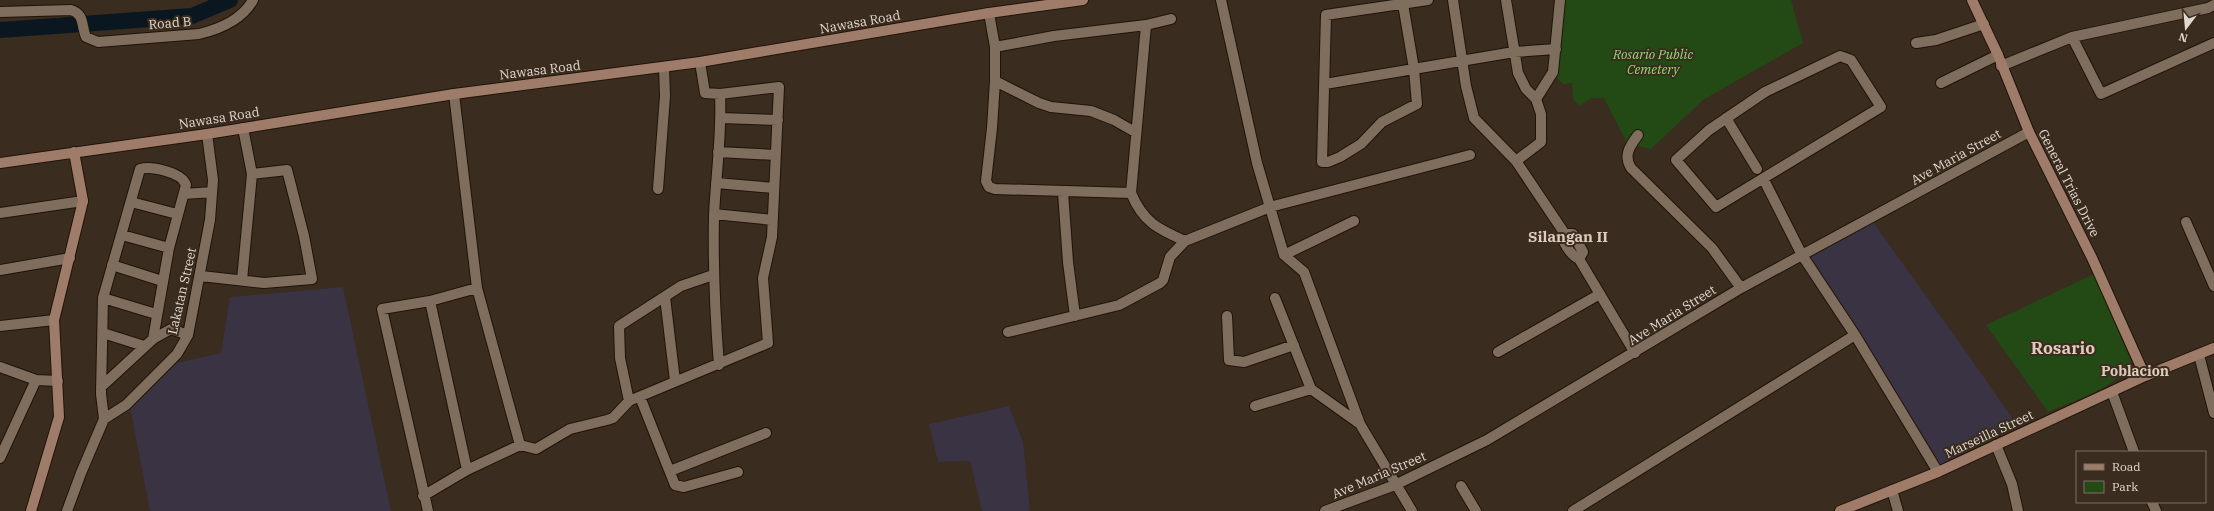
<svg xmlns="http://www.w3.org/2000/svg" width="2214" height="511" font-family="'IBM Plex Serif',serif">
  <rect width="100%" height="100%" fill="#3a2c1e"/>
  <path fill="#393344" d="M1870 218 1962 346 2017 425 1938 466 1809 256Z
    M343 287 391 511H150L130 407 171 364 221 353 230 297Z
    M1009 406 1023 442 1030 511H982L970 461 938 462 929 424Z"/>
  <path fill="#234a15" d="M1561 0H1791L1803 43 1703 100 1651 149 1627 143 1604 98H1592L1579 106 1573 99 1572 83 1563 84 1555 76Z
    M2094 274 2131 361C2115 390 2076 399 2048 412L1986 325Z"/>
  <g fill="none" stroke-linecap="round" stroke-linejoin="round">
    <path stroke="#0a1720" stroke-width="16" d="M0 30 192 16 230 0"/>
    <g stroke="#211407" stroke-width="12">
      <path id="street" d="M1221 0 1257 163 1284 255 1304 272 1360 424 1412 511
        M1453 0 1466 86 1474 118 1516 161 1541 142V114L1536 99 1526 89 1518 73 1506 0
        M1403 4 1414 69 1417 104 1382 122 1361 144 1340 157 1328 162H1322L1326 15 1428 0
        M0 12 71 10C85 14 81 26 86 37L98 42 199 34C220 29 242 20 253 0
        M989 13 995 47V81L992 128 986 181 989 187 995 189 1131 193
        M1146 25 1131 193C1143 222 1158 229 1185 241L1270 207 1470 155
        M2072 37 2208 8 2214 5
        M1916 43 1936 40 1984 24
        M995 47 1054 36 1146 25 1171 19
        M1840 56 1851 60 1881 107 1716 207 1676 160 1709 130 1765 92Z
        M700 62 705 93 720 94 779 87 772 237 763 278 768 343 629 401 620 358 619 326 681 286 713 275
        M2001 66 2072 37 2101 94 2214 43
        M995 81 1039 103 1051 107 1091 111 1114 120 1135 132
        M1941 83 1998 55
        M1325 84 1514 52 1556 49
        M1536 99 1553 72 1560 0
        M721 118 778 120
        M1726 118 1757 169
        M1638 135C1630 146 1623 155 1631 168L1712 248 1741 288
        M718 152 776 155
        M1516 161 1565 234
        M1764 180 1802 255 1855 335 1938 472
        M716 183 774 188
        M658 189 665 96 664 67
        M1063 192 1068 262 1075 316
        M184 194 212 192
        M131 202 177 214
        M0 213 83 201
        M714 214 773 220
        M2186 222 2214 286
        M1565 234H1573L1583 252 1579 259C1571 255 1567 249 1563 240Z
        M122 235 169 248
        M1284 255 1354 221
        M1579 259 1635 353
        M112 265 162 281
        M0 270 70 258
        M201 276 264 283 312 279 304 236 287 170 252 174
        M242 280 252 174 243 128
        M665 297 675 381
        M103 298 156 314
        M1275 298 1311 389
        M430 301 467 470 520 445 477 288 454 94
        M1227 316 1229 360 1244 362 1294 345
        M0 326 54 320
        M1008 332 1119 305 1160 283 1163 280 1170 257 1185 241
        M103 333 144 346
        M1498 352 1600 294
        M2199 355 2214 413
        M719 365C715 315 713 266 714 215 716 175 722 134 720 94
        M0 367 36 380 0 458
        M36 380 58 381
        M101 387 153 339 171 329 188 335
        M2112 392 2134 452
        M640 397 675 485 684 487 738 472
        M1255 406 1311 389 1360 424
        M104 419 126 405 177 354 188 335 210 220 213 180 207 134
        M520 445 536 449 570 429 607 420 613 418 629 401
        M1996 445 2012 484 2018 511
        M670 471 766 433
        M1461 486 1476 511
        M1892 490 1898 511
        M423 496 467 470
        M2152 502 2156 511
        M67 511 81 473 104 419 101 394 103 298 140 169C151 166 182 172 186 185L169 248 153 339
        M428 511 382 309 430 301 477 288
        M1325 511 1395 485 1487 440 1741 288 2029 132
        M1573 511 1855 335"/>
    </g>
    <g stroke="#211407" stroke-width="12">
      <path id="secondary" d="M1972 0 1998 55 2029 132 2092 258 2145 376
        M0 163 207 134 454 94 700 62 989 13 1083 0
        M31 511 59 417 54 320 83 201 74 152
        M1840 511 1938 472 2145 376 2214 348"/>
    </g>
    <use href="#street" stroke="#7f6e5e" stroke-width="10"/>
    <use href="#secondary" stroke="#9f7c69" stroke-width="10"/>
  </g>
  <g text-anchor="middle" dominant-baseline="central" stroke-width="4" stroke-linejoin="round" paint-order="stroke">
    <g font-size="13" fill="#e1d8cf" stroke="#3a2c1e">
      <text transform="translate(860 22) rotate(-10)">Nawasa Road</text>
      <text transform="translate(170 23) rotate(-5)">Road B</text>
      <text transform="translate(540 70) rotate(-7)">Nawasa Road</text>
      <text transform="translate(219 118) rotate(-9)">Nawasa Road</text>
      <text transform="translate(1956 157) rotate(-29)">Ave Maria Street</text>
      <text transform="translate(2069 183) rotate(63)">General Trias Drive</text>
      <text transform="translate(182 291) rotate(-77)">Lakatan Street</text>
      <text transform="translate(1672 315) rotate(-32)">Ave Maria Street</text>
      <text transform="translate(1989 434) rotate(-25)">Marseilla Street</text>
      <text transform="translate(1379 475) rotate(-23)">Ave Maria Street</text>
    </g>
    <g font-size="13" font-style="italic" fill="#8edc76" stroke="#3a2c1e">
      <text x="1653" y="54">Rosario Public<tspan x="1653" dy="15">Cemetery</tspan></text>
    </g>
    <g font-size="14" font-weight="bold" fill="#dfccba" stroke="#3a2c1e">
      <text x="2135" y="371">Poblacion</text>
    </g>
    <g font-size="15" font-weight="bold" fill="#dfccba" stroke="#3a2c1e">
      <text x="1568" y="236">Silangan II</text>
    </g>
    <g font-size="17" font-weight="bold" fill="#dfccba" stroke="#3a2c1e">
      <text x="2063" y="348">Rosario</text>
    </g>
  </g>
  <rect x="2076" y="451" width="130" height="52" fill="#3a2c1e" stroke="#7d7165"/>
  <rect x="2084" y="464" width="20" height="6" fill="#9f7c69" stroke="#7d7165"/>
  <text x="2112" y="471" font-size="12" fill="#e1d8cf">Road</text>
  <rect x="2084" y="481" width="20" height="12" fill="#234a15" stroke="#7d7165"/>
  <text x="2112" y="491" font-size="12" fill="#e1d8cf">Park</text>
  <g transform="translate(2186 28) rotate(196)" stroke="#3a2c1e" stroke-width="3" paint-order="stroke">
  <path d="M0-3L7 15L0 10L-7 15Z" fill="#e1d8cf"/>
  <text y="-6" font-size="11" font-weight="bold" text-anchor="middle" fill="#e1d8cf">N</text>
  </g>
</svg>
